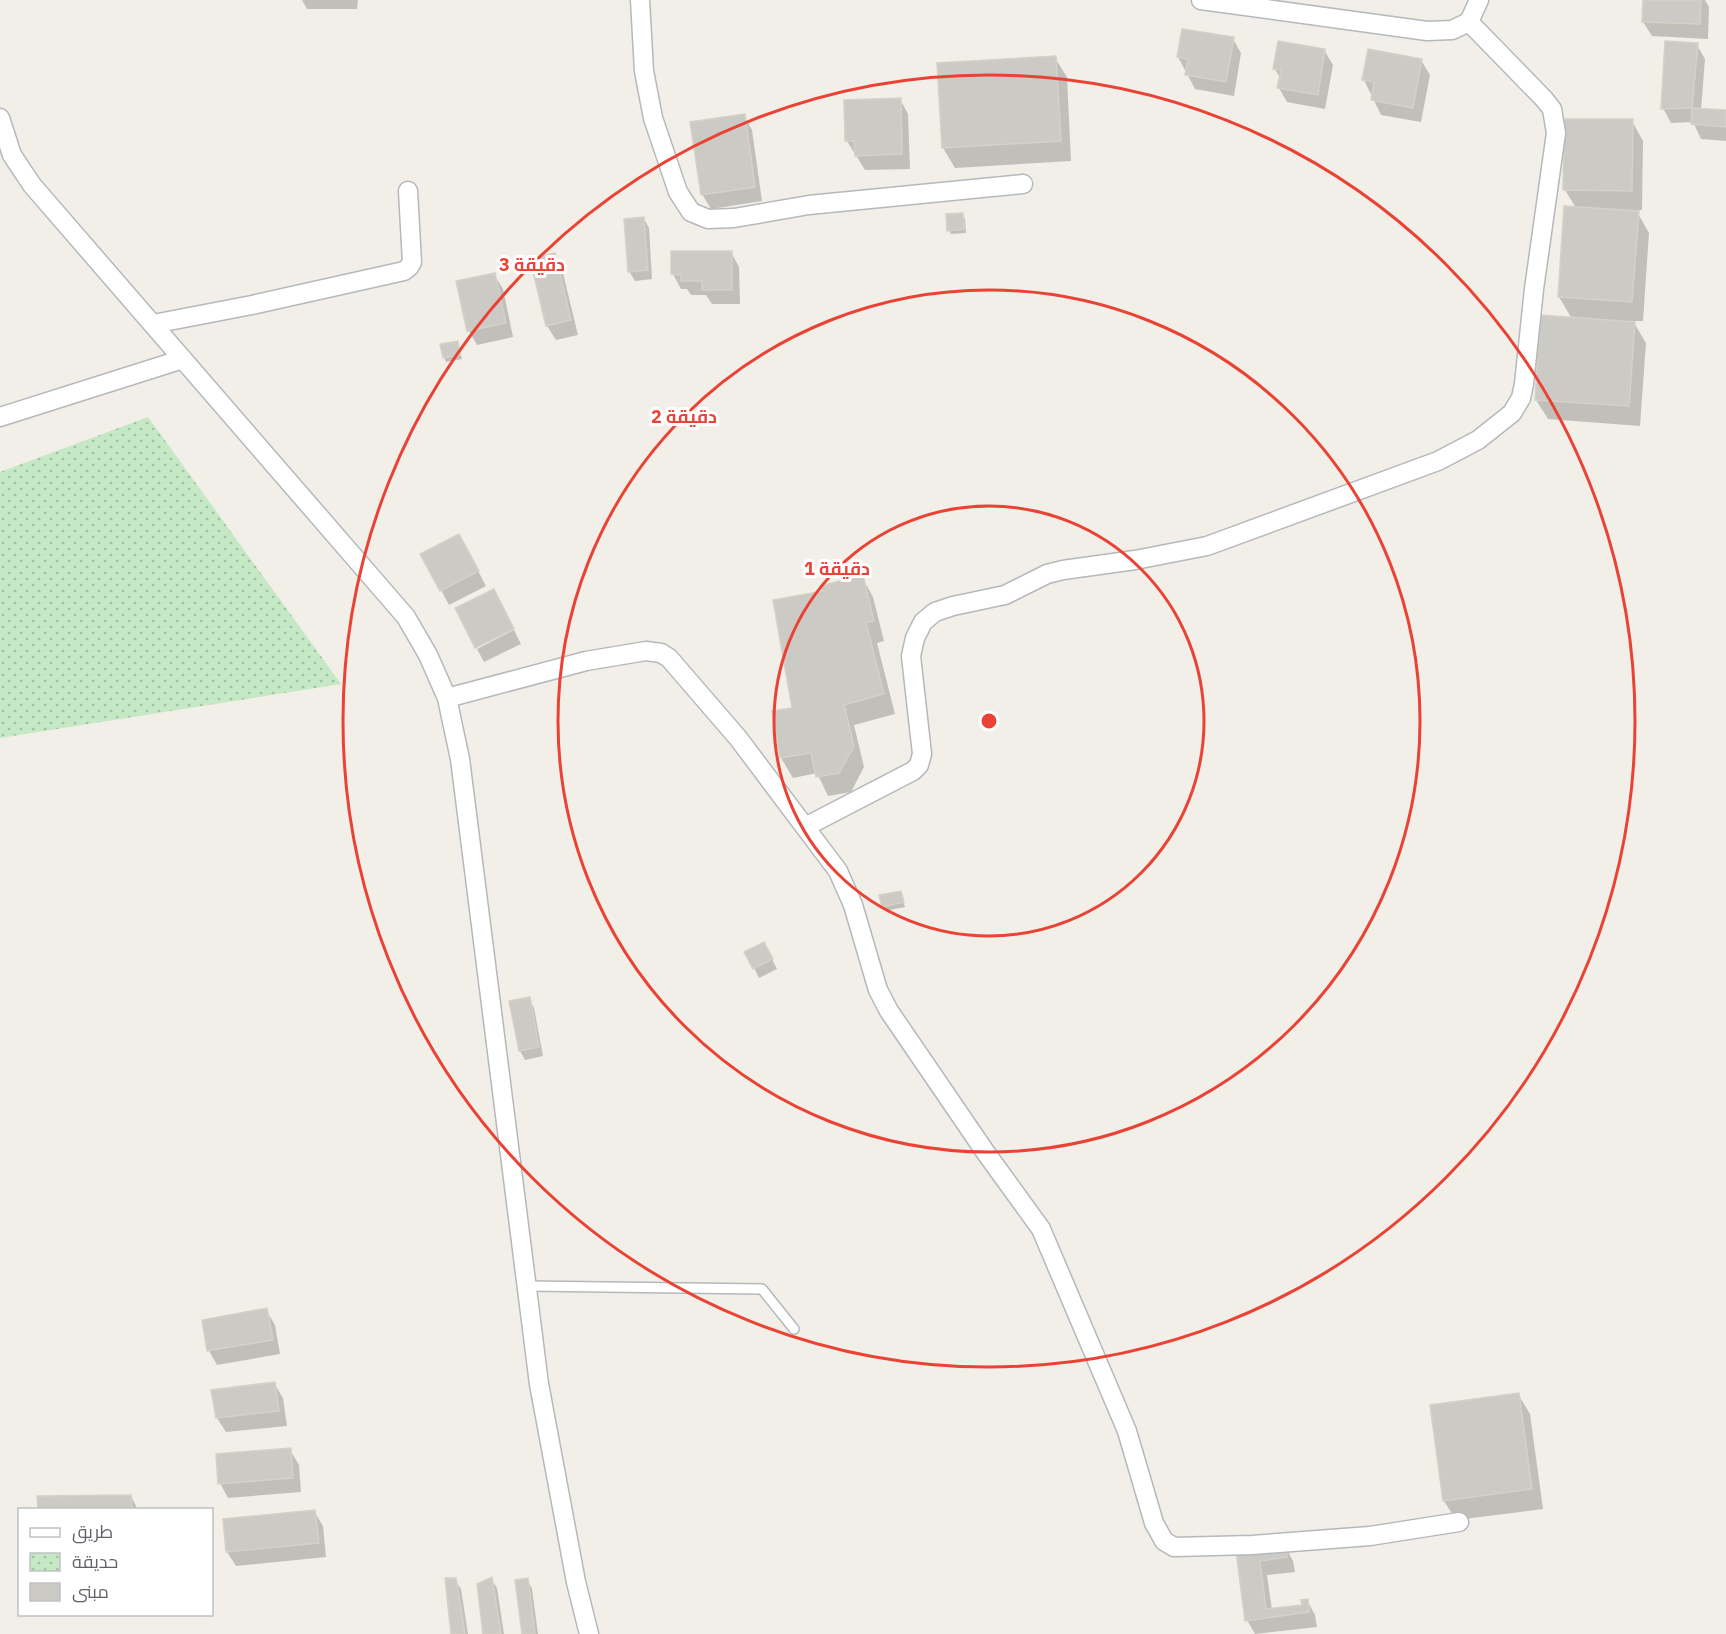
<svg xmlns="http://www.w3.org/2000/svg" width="1726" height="1634" font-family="'IBM Plex Sans',Cairo,sans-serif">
  <defs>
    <pattern id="park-dots" width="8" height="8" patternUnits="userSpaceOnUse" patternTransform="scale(1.5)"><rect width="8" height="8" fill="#c5e8c5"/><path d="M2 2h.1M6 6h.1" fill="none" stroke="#a3c0a4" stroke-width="1.8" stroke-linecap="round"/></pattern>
  </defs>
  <rect width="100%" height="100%" fill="#f1efe8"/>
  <path fill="url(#park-dots)" d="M148 417 341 684 0 738V472Z"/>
  <path fill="#0003" d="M302 0H358L357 9H307Z
    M1644 0H1705L1709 7 1708 39 1652 36 1643 22Z
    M1233 39 1241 53 1234 96 1195 89 1178 57Z
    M1697 45 1705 59 1701 110 1726 112V141L1701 139 1693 122 1671 123 1663 108Z
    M1324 50 1333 65 1325 109 1287 102 1279 88 1281 79 1274 68Z
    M1055 58 1067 77 1071 161 955 168 943 148 939 65Z
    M1421 60 1430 75 1421 122 1381 115 1364 80Z
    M900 99 908 114 910 169 865 170 847 141Z
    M744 116 752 130 762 201 711 209 702 194Z
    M1632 121 1643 141 1642 210H1636L1649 233 1643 321H1633L1646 343 1640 426 1548 419 1536 400 1572 319 1559 297 1576 208 1565 190Z
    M962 214 965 219 966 233 951 234 949 230Z
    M644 219 649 228 652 279 635 281 629 271Z
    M731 252 739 267 740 304H712L706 295H691L687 289H681L673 274Z
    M554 255 562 269 578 335 556 340 547 326Z
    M494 274 503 289 513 337 477 345 469 331 458 282Z
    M458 343 462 359 446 362 444 357Z
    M467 550 486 586 449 605 441 590Z
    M862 577 873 597 884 641 877 643 895 714 854 725 864 767 851 792 828 796 817 773 793 778 781 758 773 713 794 709 825 592Z
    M514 630 521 644 484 662 477 649Z
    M900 892 905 907 885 911 883 907Z
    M769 953 777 969 759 978 754 968Z
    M529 999 534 1008 543 1056 525 1060 520 1051Z
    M266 1310 275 1325 280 1354 217 1365 209 1351 204 1321Z
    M274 1383 283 1398 287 1426 226 1432 217 1418Z
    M1518 1394 1530 1414 1543 1509 1456 1520 1444 1501Z
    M290 1450 299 1465 301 1492 228 1498 220 1483Z
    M131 1496 138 1510H39Z
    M314 1511 323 1526 326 1557 236 1566 227 1552Z
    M1285 1546 1293 1561 1295 1572 1267 1575 1272 1610 1304 1606 1307 1600 1315 1615 1317 1627 1255 1634 1247 1620 1238 1553Z
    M491 1579 497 1588 504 1634H484Z
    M527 1579 532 1589 538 1634H523Z
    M455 1580 461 1589 468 1634H453Z"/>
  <path fill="#cccac5" stroke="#d6d1c6" stroke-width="1.5" d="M1643 0H1701L1700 24 1642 22Z
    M1182 29 1234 37 1226 82 1185 75 1188 59 1177 57Z
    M1278 41 1325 49 1318 95 1277 88 1281 70 1273 69Z
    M1665 41 1698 43 1692 108 1661 109Z
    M1368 49 1422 59 1413 108 1371 100 1374 82 1362 80Z
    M1056 56 1061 141 942 148 937 63Z
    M901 98 902 154 855 156 854 141H845L844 100Z
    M1692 108 1726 110V127L1691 124Z
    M745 114 755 187 701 195 690 122Z
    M1564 119H1633L1632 191 1563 190Z
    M1564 206 1639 211 1632 302 1558 297Z
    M963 213 964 229 947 231 946 214Z
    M644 217 648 270 628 272 624 219Z
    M671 251H732V290H702V281H681V275L671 274Z
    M555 253 571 320 546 326 530 259Z
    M495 273 506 323 467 331 456 281Z
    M1540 315 1635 322 1629 406 1535 400Z
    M458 341 460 355 443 358 440 344Z
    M459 534 479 571 440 591 420 554Z
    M863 575 874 621 866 623 884 694 844 705 854 746 839 773 816 777 811 753 780 758 772 711 792 708 773 600 823 591 820 586Z
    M494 589 514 629 475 648 455 608Z
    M901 891 904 902 882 907 879 895Z
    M764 942 773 959 753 969 744 952Z
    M530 997 539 1047 519 1051 509 1001Z
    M267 1308 273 1340 207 1351 202 1320Z
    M275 1382 279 1411 216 1418 211 1390Z
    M1519 1393 1532 1489 1443 1501 1430 1405Z
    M291 1448 293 1478 218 1484 216 1454Z
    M131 1495 132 1510H38L37 1496Z
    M315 1510 319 1543 226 1552 223 1519Z
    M1286 1545 1287 1557 1260 1561 1266 1609 1302 1605 1301 1600 1308 1599 1309 1612 1245 1621 1236 1551Z
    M492 1577 501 1634H483L477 1584Z
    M445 1578H456L465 1634H451Z
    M528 1578 535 1634H522L515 1580Z"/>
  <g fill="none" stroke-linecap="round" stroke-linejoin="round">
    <g stroke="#b5b8bc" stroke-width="12">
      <path id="service" d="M527 1286 762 1289 794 1329"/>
    </g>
    <g stroke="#b5b8bc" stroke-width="21">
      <path id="minor" d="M640 0 644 71 653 118 678 192 691 212 708 219 734 218 809 205 1023 184
        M1201 0 1427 31 1452 30 1469 22 1479 0
        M0 118 12 155 32 185 406 617 428 655 447 698 460 759 539 1384 576 1582 589 1634
        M153 324 252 305 404 271 409 267 412 262 408 191
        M0 417 183 359
        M447 698 586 661 646 651 661 653 669 658 738 738 838 871 853 905 878 990 889 1011 986 1153 1041 1229 1127 1431 1154 1523 1164 1541 1174 1547 1252 1545 1370 1536 1459 1522
        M805 827 913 771 919 765 922 754 911 656 915 638 923 622 935 612 953 606 1005 595 1047 574 1063 570 1135 560 1207 546 1438 461 1478 440 1512 413 1521 398 1524 384 1534 289 1556 133 1552 109 1544 99 1469 22"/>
    </g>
    <use href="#service" stroke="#fff" stroke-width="9"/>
    <use href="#minor" stroke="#fff" stroke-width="18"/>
  </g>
  <g fill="none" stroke="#ea4335" stroke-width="3">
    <circle cx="989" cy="721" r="215"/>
    <circle cx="989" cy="721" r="431"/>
    <circle cx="989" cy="721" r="646"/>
  </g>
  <circle cx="989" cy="721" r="9" fill="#ea4335" stroke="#fff" stroke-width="3"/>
  <g font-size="18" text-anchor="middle" font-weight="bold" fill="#ea4335" stroke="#fff" stroke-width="6" stroke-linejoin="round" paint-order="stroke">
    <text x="532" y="271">3 دقيقة</text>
    <text x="684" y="423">2 دقيقة</text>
    <text x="837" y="575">1 دقيقة</text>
  </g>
  <rect x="18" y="1508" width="195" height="108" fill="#ffffff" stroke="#bfc1c3" stroke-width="1.5"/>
  <rect x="30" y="1528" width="30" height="9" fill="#ffffff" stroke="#bfc1c3" stroke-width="1.5"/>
  <text x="72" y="1538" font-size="18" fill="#5f6368">طريق</text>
  <rect x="30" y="1553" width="30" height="18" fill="url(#park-dots)" stroke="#bfc1c3" stroke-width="1.5"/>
  <text x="72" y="1568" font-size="18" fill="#5f6368">حديقة</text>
  <rect x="30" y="1583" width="30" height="18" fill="#cccac5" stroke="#bfc1c3" stroke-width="1.5"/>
  <text x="72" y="1598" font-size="18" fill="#5f6368">مبنى</text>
</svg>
